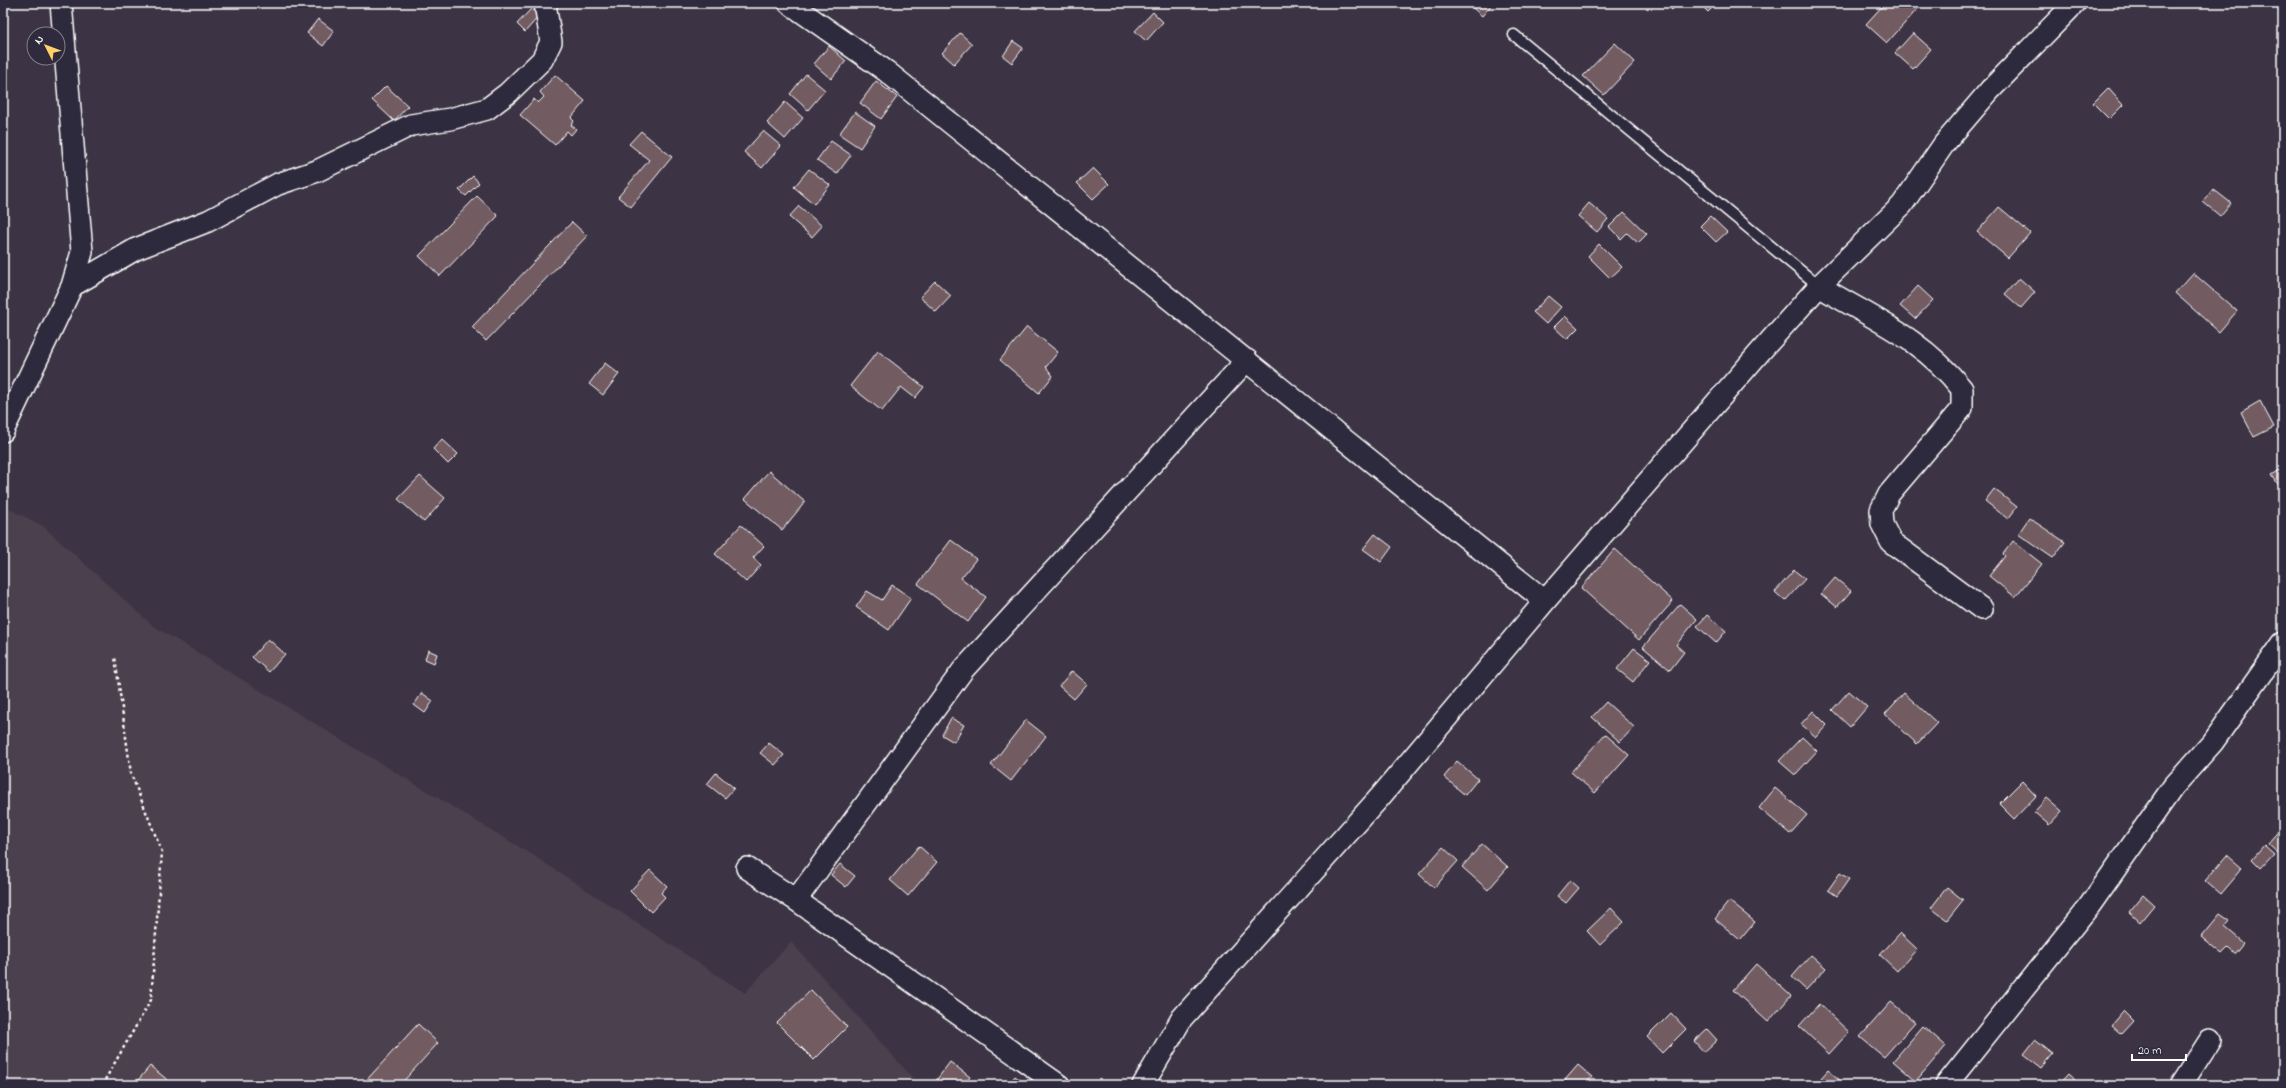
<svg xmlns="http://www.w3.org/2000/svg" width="2286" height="1088" font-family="'Indie Flower',sans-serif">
  <rect width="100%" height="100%" fill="#3c3444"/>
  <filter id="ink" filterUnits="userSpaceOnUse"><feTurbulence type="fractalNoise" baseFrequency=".025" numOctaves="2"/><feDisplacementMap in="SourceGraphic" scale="8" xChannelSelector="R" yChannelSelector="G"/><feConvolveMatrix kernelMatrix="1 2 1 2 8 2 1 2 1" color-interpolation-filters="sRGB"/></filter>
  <g filter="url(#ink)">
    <path fill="#4c404d" d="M3 506 43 526 152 625 534 856 745 993 791 942 919 1085H3Z"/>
    <path fill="#725b62" stroke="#fff" d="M1467 3H1491L1492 4 1482 16Z
      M1664 3H1678L1672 10Z
      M1699 3H1717L1708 12Z
      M1885 3 1922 4 1887 43 1866 24Z
      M531 9 539 16 525 32 517 24Z
      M1153 12 1163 22 1146 41 1135 31Z
      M318 19 334 31 323 46 307 33Z
      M960 33 972 44 954 64 942 53Z
      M1913 33 1931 49 1913 69 1895 53Z
      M1013 41 1023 48 1012 63 1003 56Z
      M1615 43 1635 62 1604 95 1583 76Z
      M829 46 846 61 831 79 814 64Z
      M806 74 825 90 808 110 790 94Z
      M555 75 585 101 571 118 574 121 571 125 576 129 571 135 567 131 555 145 520 115 534 99 538 103 544 97 540 92Z
      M876 81 897 97 881 119 860 103Z
      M386 86 408 106 394 121 372 100Z
      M2108 88 2123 105 2109 119 2093 103Z
      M785 102 803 118 785 139 767 123Z
      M855 112 875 126 860 148 839 134Z
      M641 131 672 157 631 207 618 197 649 160 629 144Z
      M763 131 781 146 762 168 744 152Z
      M831 141 851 155 837 174 817 160Z
      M1093 168 1109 184 1093 199 1077 183Z
      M809 169 830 185 814 204 794 187Z
      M473 176 479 183 466 196 459 190Z
      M2213 189 2231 203 2220 216 2203 202Z
      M477 196 498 216 440 276 419 256Z
      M1589 203 1608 219 1597 232 1578 216Z
      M799 206 822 226 812 237 789 217Z
      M1999 207 2030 233 2008 258 1977 232Z
      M1624 212 1647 234 1638 243 1627 233 1621 239 1609 227Z
      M1710 216 1727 232 1716 242 1700 226Z
      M572 222 587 236 486 341 472 327Z
      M1599 244 1622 267 1610 278 1588 256Z
      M2193 273 2237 311 2219 332 2175 293Z
      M2019 278 2035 292 2021 308 2005 294Z
      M935 281 951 296 936 312 920 297Z
      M1918 286 1933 300 1915 319 1900 306Z
      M1548 296 1561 307 1546 324 1533 312Z
      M1565 316 1578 328 1567 339 1554 327Z
      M1027 327 1058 352 1046 367 1053 376 1039 393 1000 360Z
      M878 351 924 387 915 398 901 387 882 411 850 386Z
      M605 363 619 374 603 395 589 384Z
      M2260 401 2274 427 2254 437 2241 412Z
      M442 439 458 454 448 464 433 449Z
      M2283 468V492L2272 475Z
      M769 471 805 502 782 530 745 499Z
      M420 476 445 498 424 522 398 499Z
      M1994 489 2017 507 2008 519 1985 501Z
      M2029 518 2065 542 2053 558 2018 534Z
      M741 525 764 546 753 558 761 565 746 582 715 554Z
      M1375 534 1392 547 1381 562 1363 549Z
      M951 540 976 559 961 578 986 597 968 622 918 584Z
      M2013 541 2042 564 2015 597 1989 576 2005 556 2003 554Z
      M1615 549 1673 601 1639 640 1581 588Z
      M1794 570 1805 579 1785 601 1775 592Z
      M1835 578 1851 591 1837 607 1821 594Z
      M892 585 911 598 889 630 856 607 867 591 882 600Z
      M1680 604 1697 619 1676 645 1684 652 1670 670 1643 647Z
      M1707 615 1726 631 1716 643 1697 626Z
      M268 639 285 654 269 672 252 657Z
      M1634 648 1650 660 1633 682 1617 669Z
      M428 650 437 654 434 663 425 659Z
      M1072 671 1087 684 1074 699 1059 686Z
      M1849 691 1867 707 1850 727 1832 710Z
      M422 693 433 701 425 713 414 705Z
      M1904 693 1937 723 1917 744 1885 714Z
      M1606 702 1634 727 1620 742 1592 717Z
      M1813 711 1827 725 1816 737 1801 724Z
      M951 718 964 725 954 742 942 735Z
      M1026 720 1046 736 1011 781 991 765Z
      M1605 734 1629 755 1595 793 1571 772Z
      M1802 737 1817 751 1795 775 1779 761Z
      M769 743 784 755 775 765 760 753Z
      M1457 761 1478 779 1465 795 1444 777Z
      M716 773 734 788 725 798 707 784Z
      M2022 781 2036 796 2014 819 1999 804Z
      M1775 788 1807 815 1790 834 1759 808Z
      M2047 798 2062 811 2049 825 2034 812Z
      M2283 826V857L2268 843Z
      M1482 844 1508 867 1488 890 1462 867Z
      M2264 845 2274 854 2261 868 2252 859Z
      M919 846 937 862 908 896 890 880Z
      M1443 847 1458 861 1434 888 1419 874Z
      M2227 855 2242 868 2220 894 2205 881Z
      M840 864 855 876 846 887 831 875Z
      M650 870 667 886 661 893 665 897 651 912 630 891Z
      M1840 873 1849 879 1837 896 1828 890Z
      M1570 880 1579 888 1566 903 1557 896Z
      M1947 887 1963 900 1947 920 1931 908Z
      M2143 895 2154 905 2140 922 2129 912Z
      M1729 901 1755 922 1740 940 1715 919Z
      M1611 908 1624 922 1600 945 1587 931Z
      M2220 914 2230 921 2225 927 2244 943 2235 954 2228 948 2222 954 2201 937Z
      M1900 933 1917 949 1897 971 1880 955Z
      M1811 955 1826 968 1806 990 1792 977Z
      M1756 964 1791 996 1768 1022 1733 990Z
      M811 990 847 1027 814 1060 777 1023Z
      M1891 1002 1915 1022 1884 1057 1860 1037Z
      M1819 1004 1849 1032 1829 1054 1799 1026Z
      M2123 1011 2133 1021 2121 1034 2111 1025Z
      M1671 1013 1686 1029 1662 1053 1647 1037Z
      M418 1024 438 1043 400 1085H362Z
      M1923 1026 1946 1046 1916 1081 1893 1061Z
      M1707 1029 1717 1040 1704 1052 1694 1041Z
      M2035 1040 2053 1054 2042 1068 2024 1054Z
      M950 1062 970 1077 964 1085H939L935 1082Z
      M1578 1065 1592 1077 1585 1085H1570L1565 1080Z
      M150 1066 174 1085H134Z
      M1828 1070 1842 1082 1839 1085H1815Z
      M2068 1074 2080 1085H2058Z
      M1015 1076 1027 1085H1008Z"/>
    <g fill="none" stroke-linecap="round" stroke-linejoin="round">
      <g stroke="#fff" stroke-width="13">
        <path id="lane" d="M1514 35 1819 286"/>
      </g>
      <g stroke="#fff" stroke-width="24">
        <path id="street" d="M789 3 886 71 1545 601
          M72 286 136 249 208 221 278 184 317 171 411 125 450 119 487 109 508 93 542 60 551 42 545 3
          M1819 286C1873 319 1922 338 1962 389V408L1889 494 1881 510 1882 524 1891 542 1982 609
          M3 431 72 286 82 252 61 3
          M747 868 796 900 1059 1085
          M796 900 963 670 1247 360
          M1143 1085 1182 1018 1380 797 1545 601 1760 352 1819 286 1902 205 1944 144 1990 90 2075 3
          M1946 1085 2090 905 2173 787 2213 742 2283 643
          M2181 1085 2210 1040"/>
      </g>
      <path stroke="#fff" stroke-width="2.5" stroke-dasharray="3 3" stroke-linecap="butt" d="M102 1085 151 1000 162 852 131 774 115 657"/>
      <use href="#lane" stroke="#2f2a3d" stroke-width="10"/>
      <use href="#street" stroke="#2f2a3d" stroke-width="21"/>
    </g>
  </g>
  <rect width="2286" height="1088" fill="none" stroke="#2f2a3d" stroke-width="16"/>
  <rect x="8" y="8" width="2270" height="1072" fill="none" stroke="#fff" stroke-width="1.5" filter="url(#ink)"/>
  <g transform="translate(46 46) rotate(312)"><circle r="19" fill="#2f2a3d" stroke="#827f8b"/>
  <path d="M0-3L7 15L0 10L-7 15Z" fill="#ffd166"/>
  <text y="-6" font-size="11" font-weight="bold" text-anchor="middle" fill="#ffffff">N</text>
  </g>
  <path d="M2132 1054v6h54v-6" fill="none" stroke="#ffffff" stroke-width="2"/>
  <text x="2138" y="1054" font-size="12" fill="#ffffff" stroke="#2f2a3d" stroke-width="3" paint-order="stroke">20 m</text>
</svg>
